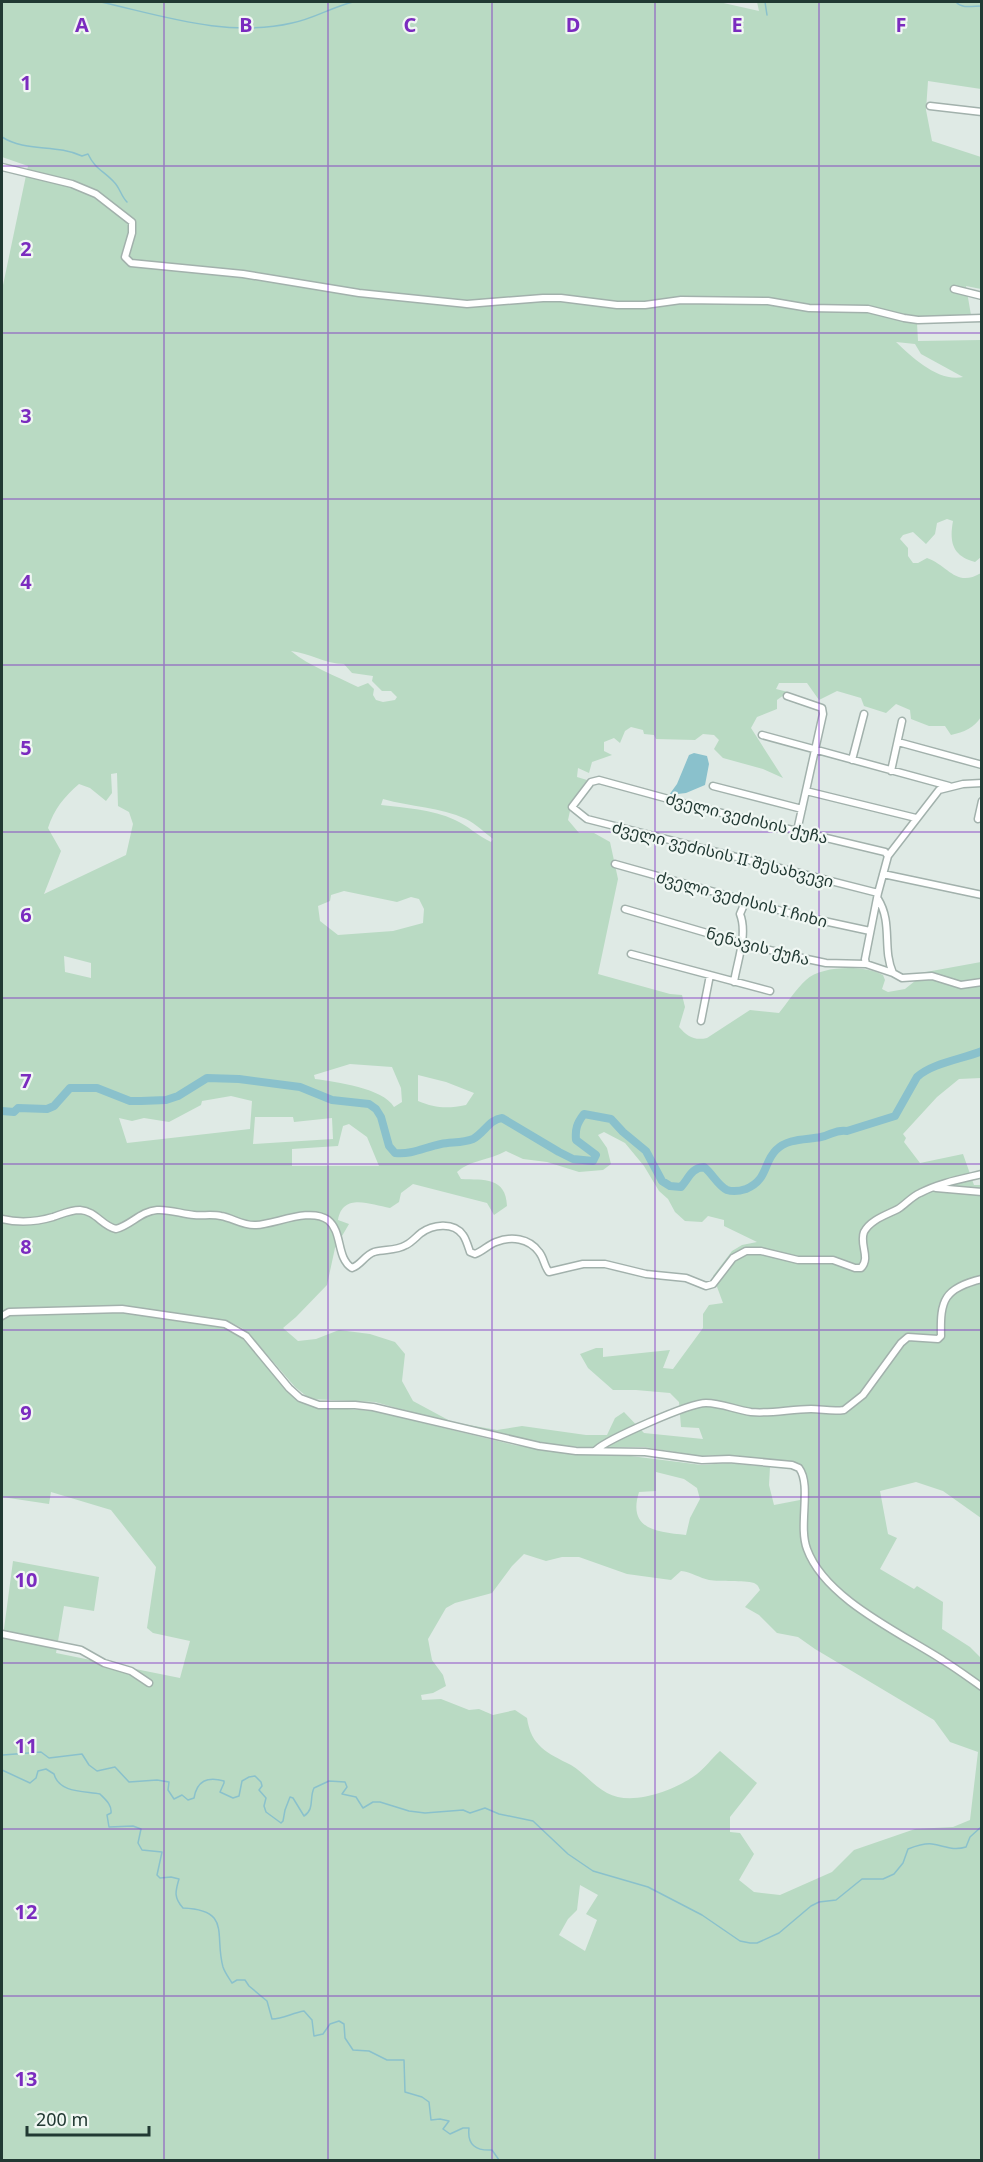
<svg xmlns="http://www.w3.org/2000/svg" width="983" height="2162" font-family="'Noto Sans','Noto Sans Georgian',sans-serif">
  <rect width="100%" height="100%" fill="#dfeae5"/>
  <path fill="#b9dac3" fill-rule="evenodd" d="M2 2H719L759 11 757 2H981V89L928 81 926 110 932 141 981 157V289L966 286 972 321 917 323 918 341 981 340V557L975 562C953 556 949 543 953 521L947 519 937 523 935 534 926 544 913 532 903 535 900 539 908 548V556L913 563H918L927 558C949 566 956 588 981 573V717C974 728 964 732 951 735L945 726H929L911 719 910 710 896 704 886 713 864 706 861 698 837 691 819 700 807 683H779L776 689 788 692 777 700V709L757 717 751 728 783 778 763 769 723 758 714 749 719 740 714 735 703 734 695 740 656 739 654 735 644 734 643 730 631 727 625 731 620 743 614 738 604 742V751L612 755 592 762 589 773 578 768 577 777 587 780 572 802 568 820 579 833H594L610 842 618 879 598 974 670 994 682 995 685 1007 679 1027C687 1036 694 1041 707 1038L750 1010 779 1013C788 1002 796 989 806 980 822 965 865 965 883 975L885 980 882 989 888 992 905 989 915 981 926 979V972L981 962V1078L959 1079 937 1097 903 1134 906 1138 904 1142 920 1163 963 1154 974 1185H981V1518L943 1491 916 1482 880 1491 888 1534 897 1538 880 1569 914 1589 917 1586 943 1602 942 1629 970 1647 981 1658V2160H2V1644L13 1561 99 1577 94 1611 64 1606 56 1653 180 1678 190 1641 153 1633 147 1628 156 1567 111 1510 51 1492 49 1504 2 1497V1445L3 1434H2V290L28 166 2 157ZM896 342 915 344 921 354 963 377C938 382 913 358 896 342ZM291 651C310 653 325 664 344 664L352 673 373 676 372 681 382 691H391L397 697 395 700 383 702 376 700 373 695 374 689 368 683 358 687C336 676 309 666 291 651ZM117 773 118 806 129 812 133 824 126 855 44 894 61 851 48 828C54 809 64 797 79 784L90 788 106 801 112 793 111 774ZM383 799C411 807 440 807 466 819 476 824 484 832 493 839L491 842C478 836 467 825 455 820 432 809 405 808 381 805ZM344 891 397 902 411 897 419 899 424 909 423 923 393 931 338 935 320 921 318 906 330 901 331 895ZM64 956 91 963V978L65 972ZM350 1064 392 1067 401 1088 402 1102 394 1107C383 1088 336 1082 315 1079L314 1075ZM418 1075 446 1082 474 1093 466 1105C447 1109 435 1108 418 1101ZM231 1096 252 1101 250 1129 127 1143 119 1118 132 1121 144 1118 169 1122 201 1105 202 1101ZM255 1117H293L294 1122 332 1118 333 1139 253 1144ZM349 1124 367 1137 379 1166H292V1149L338 1146 343 1126ZM604 1132 625 1143 644 1166 659 1191 668 1199 675 1212 685 1221 702 1222 708 1216 724 1220V1226L757 1242 742 1245 732 1251 713 1276 723 1303 709 1305 703 1314V1328L673 1369 663 1368 670 1350 603 1357V1348H596L580 1354 588 1368 613 1390H636L670 1393 679 1402 681 1427 699 1428 703 1439 644 1433 624 1412 615 1418 607 1435H586L522 1426 497 1430 452 1422 413 1401 402 1381 405 1354 395 1342 370 1334 339 1330 316 1339 298 1341 283 1328 296 1317 327 1285 335 1248 349 1224 338 1220C343 1192 371 1205 390 1208L399 1202 401 1193 413 1184 487 1203 494 1215 507 1206C506 1177 484 1180 461 1179L457 1172C470 1160 490 1160 506 1151L523 1159 547 1162 579 1172 603 1170 611 1164 607 1148 598 1135ZM228 1321 242 1328 251 1336 295 1387 310 1399 375 1402 440 1420 540 1443 579 1447H644L700 1456 722 1455 789 1462 793 1469 799 1473 801 1491 800 1500 774 1505 769 1485 770 1467 728 1463 702 1465 615 1454 588 1455 539 1449 514 1445 373 1411 309 1406 297 1400 243 1339 226 1329ZM656 1472 684 1479 697 1488 700 1499 690 1518 686 1535C658 1532 627 1530 639 1492L656 1491ZM524 1554 546 1561 562 1557H579L627 1574 671 1580 681 1571C691 1572 700 1578 709 1580 720 1582 744 1580 754 1583 758 1585 758 1586 760 1590L745 1607 759 1615 777 1633 798 1637 815 1649 934 1720 950 1742 978 1752 970 1820 953 1827 915 1829 854 1850 832 1872 780 1895 754 1892 739 1880 754 1854 740 1833 730 1832V1817L757 1783 720 1751C712 1758 705 1768 697 1774 676 1790 632 1807 607 1793 594 1786 584 1773 571 1765 547 1753 531 1746 527 1718L515 1710 493 1715 479 1709 469 1710 441 1699 422 1700 421 1695 433 1693 446 1686 443 1675 432 1660 428 1639 446 1608 455 1603 492 1593 512 1566ZM580 1885 598 1895 586 1914 597 1920 585 1951 559 1935 568 1919 577 1910Z"/>
  <path fill="#8ac1cc" d="M694 753 707 756 709 764 705 785 686 793 669 795 677 784 689 755Z"/>
  <g fill="none" stroke-linecap="round" stroke-linejoin="round">
    <path stroke="#8ac1cc" stroke-width="1.5" d="M101 2C163 16 228 38 292 23 313 19 332 7 353 2
      M765 2 767 15
      M956 2C962 9 973 6 982 6
      M2 137C25 152 56 144 82 156L88 154C95 169 104 171 114 182 120 188 121 196 127 202
      M3 1755 41 1752 49 1758 82 1754 89 1765 97 1771 115 1767 129 1782 157 1780 169 1782 168 1790 174 1799 182 1795 188 1800 194 1798C197 1781 207 1776 224 1781V1783L220 1792 233 1798 239 1796 242 1781 249 1777 255 1776 261 1782 262 1786 259 1790 266 1798 264 1806 266 1812 281 1823 283 1821 285 1810 290 1797 293 1798 304 1816C315 1809 309 1798 314 1788L329 1781 345 1782 347 1787 342 1794 356 1797 363 1808 373 1802H380L409 1811 425 1813 463 1810 470 1813 485 1808 499 1814 533 1821 568 1854 593 1871 648 1887 702 1915 740 1941 750 1943H757L779 1933 811 1906 819 1902 836 1900 862 1879H883L894 1874 903 1863 908 1849C916 1846 924 1843 932 1844 945 1846 953 1851 966 1847L970 1837 981 1827
      M2 1770 30 1783 36 1778 38 1771 46 1769 54 1774C59 1793 84 1791 100 1794 106 1800 112 1805 111 1813L107 1815 109 1827 133 1826 141 1829 138 1843 142 1850 162 1852 157 1875 160 1878 171 1877 179 1879C175 1892 174 1898 183 1908 232 1910 214 1935 223 1967 225 1973 229 1978 232 1983L237 1980H245L249 1986 267 2001 272 2019C283 2019 292 2013 304 2011L312 2020 314 2036 323 2034 330 2024 339 2021 344 2024 345 2038 353 2050 369 2051 387 2060H404L405 2092 422 2097 429 2102 431 2120 440 2119 449 2121 443 2129 450 2134 463 2128H469C467 2145 476 2151 492 2150L499 2160"/>
    <path stroke="#8ac1cc" stroke-width="8" d="M2 1111 14 1112 18 1108 47 1109 54 1106 70 1088H97L130 1101H141L166 1100 178 1096 207 1078 239 1079 300 1087 332 1100 369 1104 376 1109 381 1117 389 1146 395 1153C412 1155 425 1147 441 1144 451 1142 463 1143 473 1139 484 1133 490 1119 502 1118L559 1152 573 1159 593 1161 596 1155 576 1140C575 1129 577 1123 584 1114L611 1119 623 1132 646 1151 662 1181 670 1186 681 1187C689 1178 691 1168 704 1167 712 1173 718 1186 727 1190 733 1192 740 1191 746 1189 768 1180 763 1163 776 1150 788 1138 806 1140 821 1137 831 1135 836 1129 847 1131L895 1116 917 1077C932 1063 963 1059 982 1051"/>
    <g stroke="#a2b1ac" stroke-width="9">
      <path id="minor" d="M930 106 982 112
        M2 167 72 184 96 194 132 222V233L125 257 131 263 243 274 359 293 467 304 543 298H561L617 305H645L681 300 768 301 809 308 868 309 904 318 918 320 982 318
        M954 289 982 296
        M787 696 822 708 823 714 797 831
        M762 735 949 786
        M898 742 982 765
        M852 760 864 714
        M891 771 902 721
        M713 786 802 809
        M806 791 916 818
        M978 819 982 801
        M888 856 939 790 963 784 982 783
        M615 864 796 915 870 931
        M883 874 982 895
        M878 899C893 923 882 949 893 973L902 978 932 976 961 985 982 982
        M625 909 741 943 807 959 826 963 866 964 893 973
        M631 954 770 991
        M866 964 865 959 878 893 888 856 885 852 705 809 599 780 591 782 572 807 587 819 878 893
        M734 982C737 962 748 934 740 914L746 900
        M701 1021 710 975
        M936 1188 982 1192
        M2 1219C19 1223 36 1222 53 1217 62 1214 70 1210 80 1210 96 1211 102 1226 116 1229 131 1225 141 1211 157 1210 169 1209 182 1214 194 1215 202 1216 212 1214 221 1216 233 1218 243 1226 256 1225 276 1224 310 1207 328 1220 343 1232 336 1258 352 1268 361 1265 365 1255 374 1252 385 1249 396 1251 406 1245 412 1242 416 1237 421 1233 432 1225 453 1221 463 1235 466 1239 468 1246 470 1252L475 1254C483 1251 488 1245 496 1242 511 1236 529 1238 539 1252 544 1258 544 1266 549 1272L583 1264H605L646 1274 686 1278 706 1286 713 1284 733 1258 746 1251H761L798 1260H833L855 1268H861C871 1258 859 1244 864 1232 870 1220 886 1215 898 1209 906 1204 911 1197 920 1193 939 1183 961 1179 982 1174
        M2 1316 9 1312 122 1309 225 1324 246 1336 289 1388 300 1398 319 1405H355L373 1407 539 1446 576 1451 645 1452 702 1460 729 1459 792 1465 799 1468C812 1485 798 1526 807 1549 825 1599 901 1633 944 1661 957 1669 969 1678 982 1687
        M596 1450C608 1439 689 1403 706 1403 721 1403 736 1410 751 1412 771 1414 791 1409 811 1409 822 1409 832 1412 844 1410L863 1395 901 1343 908 1337 938 1339 941 1336C940 1300 944 1288 982 1279
        M2 1634 81 1650 104 1663 131 1671 149 1683"/>
    </g>
    <use href="#minor" stroke="#fff" stroke-width="6"/>
  </g>
  <path fill="none" stroke="#7b2cbf" stroke-width="1.5" stroke-opacity="0.55" d="M164 2V2160M328 2V2160M492 2V2160M655 2V2160M819 2V2160M2 166H982M2 333H982M2 499H982M2 665H982M2 832H982M2 998H982M2 1164H982M2 1330H982M2 1497H982M2 1663H982M2 1829H982M2 1996H982"/>
  <g text-anchor="middle" dominant-baseline="central" stroke-width="4.5" stroke-linejoin="round" paint-order="stroke">
    <g font-size="16" fill="#213933" stroke="#f0f7f3">
      <text transform="translate(747 818) rotate(14)">ძველი ვეძისის ქუჩა</text>
      <text transform="translate(723 854) rotate(14)">ძველი ვეძისის II შესახვევი</text>
      <text transform="translate(742 899) rotate(15)">ძველი ვეძისის I ჩიხი</text>
      <text transform="translate(758 946) rotate(15)">ნენავის ქუჩა</text>
    </g>
  </g>
  <g font-size="20" text-anchor="middle" font-weight="bold" fill="#7b2cbf" stroke="#f0f7f3" stroke-width="4.5" stroke-linejoin="round" paint-order="stroke">
    <text x="82" y="32">A</text>
    <text x="246" y="32">B</text>
    <text x="410" y="32">C</text>
    <text x="573" y="32">D</text>
    <text x="737" y="32">E</text>
    <text x="901" y="32">F</text>
    <text x="26" y="90">1</text>
    <text x="26" y="256">2</text>
    <text x="26" y="423">3</text>
    <text x="26" y="589">4</text>
    <text x="26" y="755">5</text>
    <text x="26" y="922">6</text>
    <text x="26" y="1088">7</text>
    <text x="26" y="1254">8</text>
    <text x="26" y="1420">9</text>
    <text x="26" y="1587">10</text>
    <text x="26" y="1753">11</text>
    <text x="26" y="1919">12</text>
    <text x="26" y="2086">13</text>
  </g>
  <rect width="983" height="2162" fill="none" stroke="#213933" stroke-width="6"/>
  <path d="M27 2126v9h122v-9" fill="none" stroke="#213933" stroke-width="3"/>
  <text x="36" y="2126" font-size="18" fill="#213933" stroke="#f0f7f3" stroke-width="4.5" paint-order="stroke">200 m</text>
</svg>
